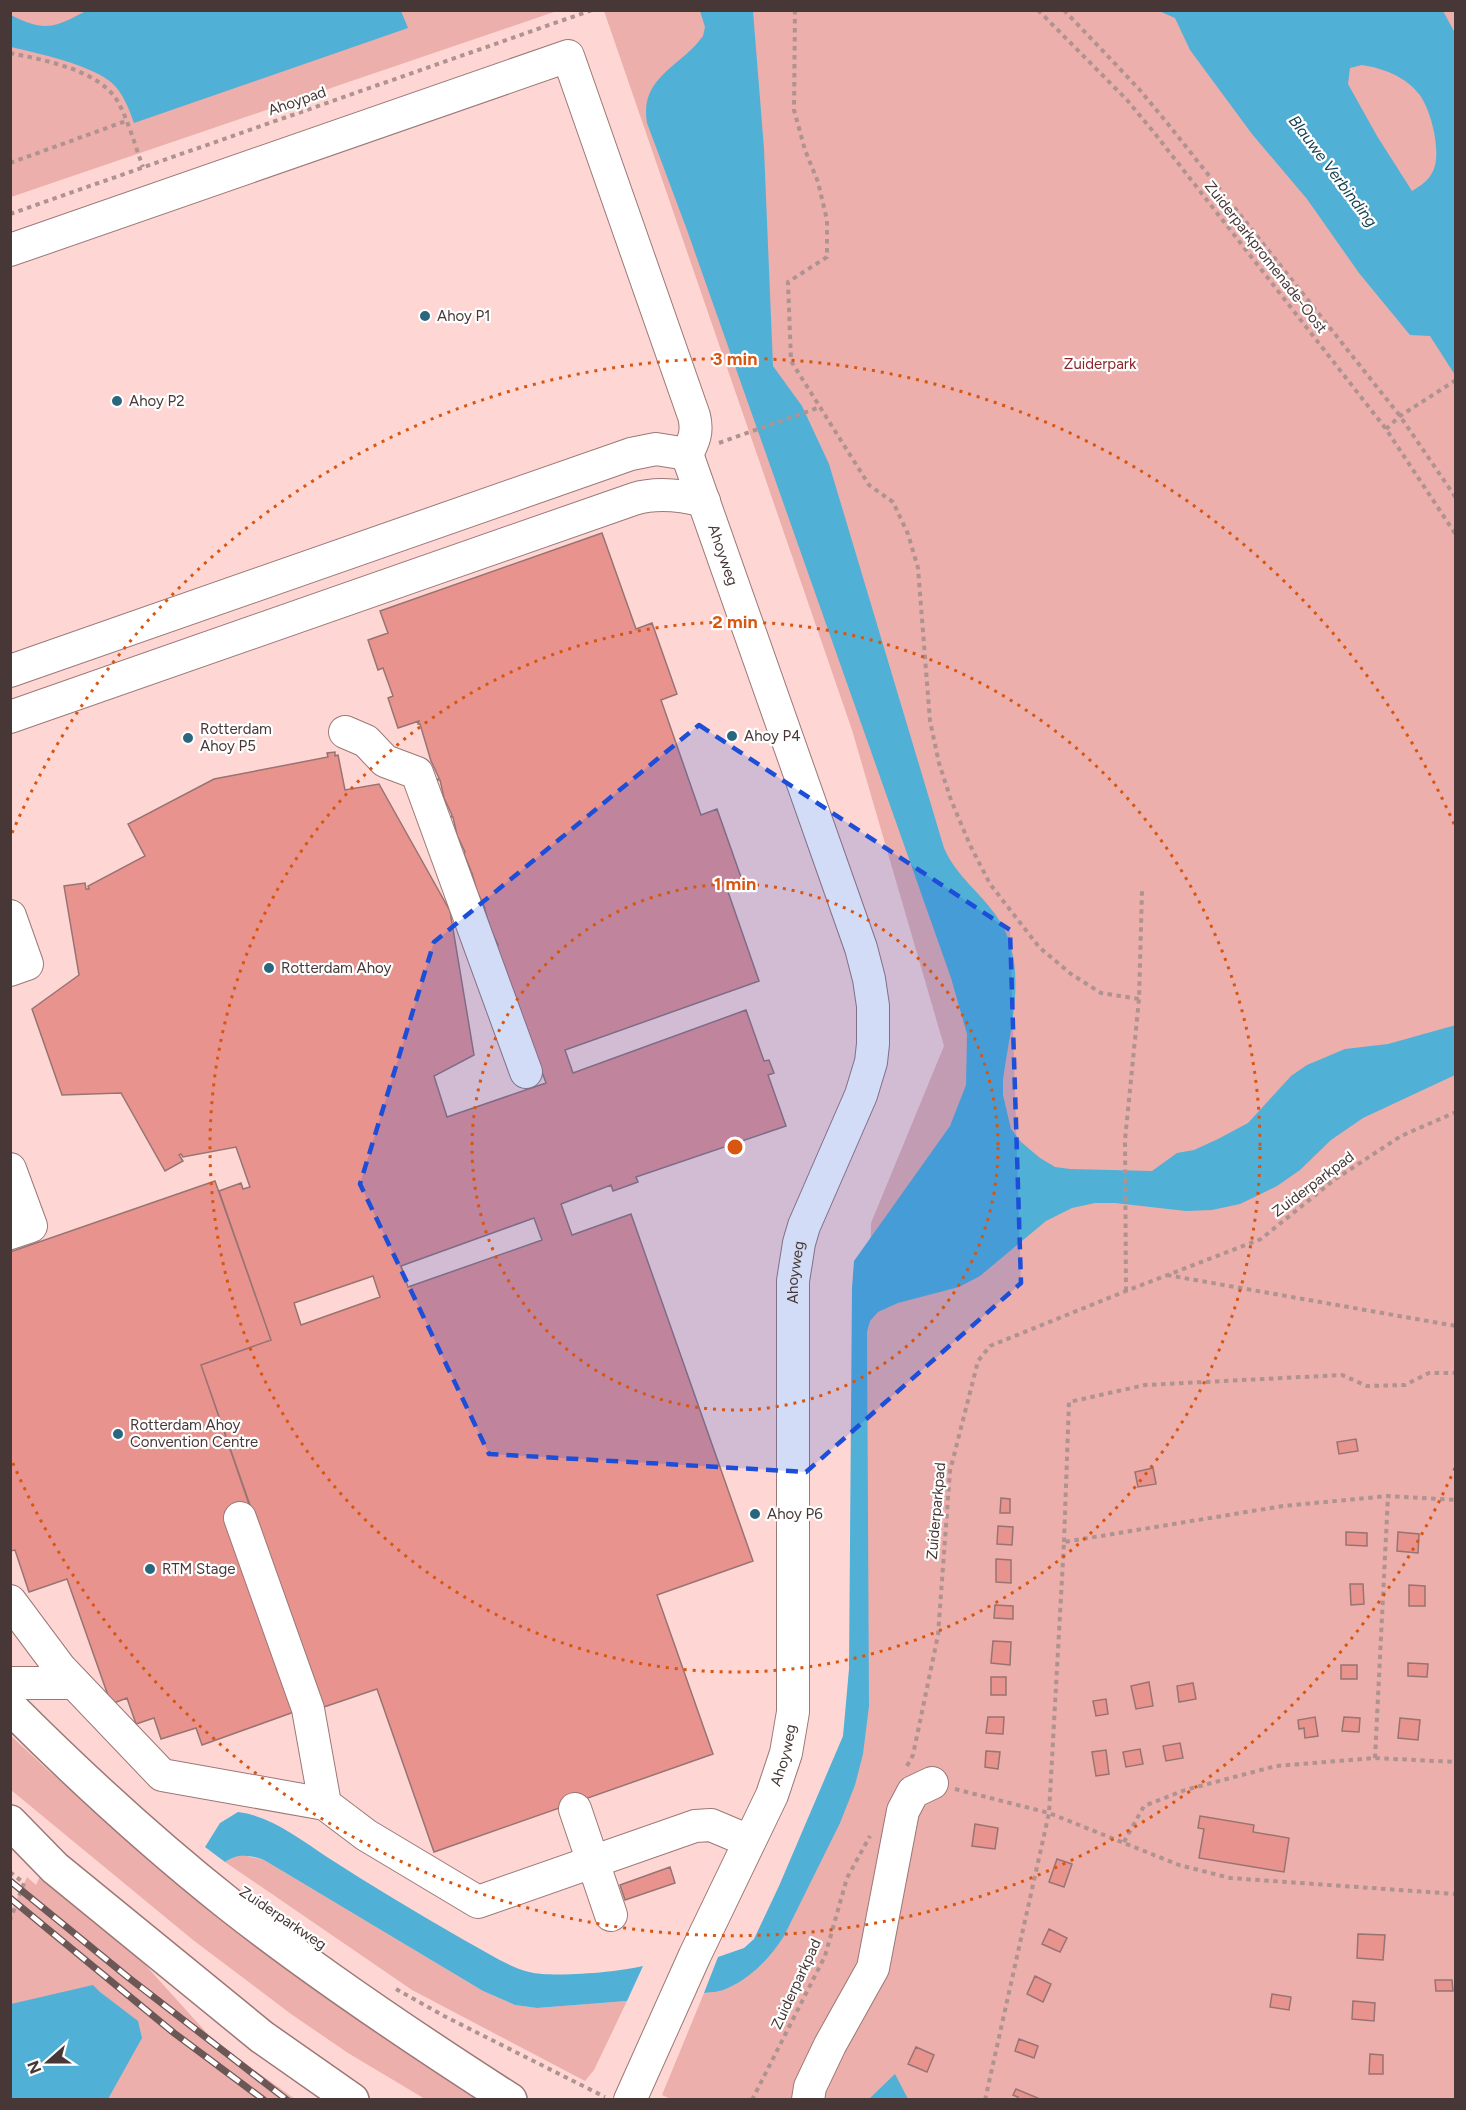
<svg xmlns="http://www.w3.org/2000/svg" width="1466" height="2110" font-family="Figtree,sans-serif">
  <rect width="100%" height="100%" fill="#fed7d4"/>
  <path fill="#ecafab" d="M11 10 557 11 11 197Z
    M604 11H1455V2099L673 2100 662 2095 704 1993 726 1989 737 1982 842 1756 865 1488 867 1331 869 1325 871 1223 944 1046 852 730Z
    M10 1735 50 1772 189 1892 297 1977 400 2041 487 2099H425L348 2053 291 2014 193 1940 11 1790Z
    M242 1855 264 1860 483 1991 515 2005 537 2008 627 2001 594 2070 585 2081 412 1990 225 1862 233 1857Z
    M48 1857 214 2041 295 2099 11 2100V1912L27 1877 36 1885Z"/>
  <path fill="#51b0d6" fill-rule="evenodd" d="M86 11H401L408 28 134 123C129 109 123 93 112 83 92 65 37 53 11 47V15C44 32 54 28 86 11Z
    M700 11H753L764 149 773 366 802 406 829 464 944 848C957 877 977 889 995 914 1031 963 1010 1025 1003 1080V1095L1011 1129 1021 1142 1040 1158 1055 1167 1070 1169 1152 1171 1177 1153 1194 1150 1218 1139 1248 1123 1291 1076 1307 1065 1345 1049 1388 1044 1456 1025 1455 1075 1363 1118 1331 1140 1300 1170 1277 1186 1240 1204 1212 1210 1186 1211 1115 1203H1095L1072 1208 1046 1221 980 1276 959 1287 898 1303 878 1312 870 1321 867 1332 869 1706 863 1754 855 1785 840 1823 784 1936C771 1957 751 1978 728 1988 721 1992 711 1992 704 1993L718 1957 744 1948 754 1939 779 1886 843 1736 849 1669 852 1288 854 1261 950 1126 966 1085 967 1034 951 978 687 230 647 123C639 77 681 67 703 36L705 27Z
    M1159 11H1443L1455 33V375L1430 336 1410 335 1359 273 1307 199 1252 134 1190 50 1175 18ZM1362 65C1383 68 1406 77 1419 94 1431 109 1443 155 1432 173 1427 182 1420 186 1412 191L1377 136 1348 84 1350 68Z
    M238 1812C271 1816 300 1839 327 1857 372 1886 417 1913 464 1940 485 1951 506 1966 529 1972 552 1978 620 1972 643 1966L627 2001 537 2008 515 2005 483 1991 264 1860C249 1855 238 1853 225 1862L205 1847 220 1823Z
    M93 1985 100 1992 138 2021 142 2038 108 2099H11V2004Z
    M895 2074 908 2099H869Z"/>
  <path fill="#e9938f" stroke="#977472" stroke-width="1.5" fill-rule="evenodd" d="M602 533 636 629 652 623 677 694 661 700 701 815 717 809 742 880 726 886 759 981 565 1050 573 1073 746 1010 764 1061 769 1060 774 1073 768 1075 786 1126 636 1177 638 1182 613 1191 611 1185 561 1204 572 1235 631 1214 753 1561 657 1595 713 1754 434 1852 377 1689 321 1708 201 1365 271 1340 219 1191 241 1183 243 1189 250 1187 236 1147 183 1157 181 1154 179 1155 183 1161 165 1171 121 1093 62 1095 32 1009 79 975 64 886 85 883 86 889H89L88 886 145 856 128 824 214 779 328 757 327 753 335 752V756L338 755 345 790 379 784 450 911 474 1055 434 1076 447 1117 546 1083 496 947 498 945 490 928 485 910H483L485 908 477 891 472 873H470L471 871 464 854 465 852 457 835 453 817H451L452 815 444 798 440 780H437L439 778 431 761 420 724H418L419 721 398 728 388 698 393 696 383 668 378 670 368 640 388 633 380 611ZM534 1218 542 1240 408 1287 401 1266ZM373 1276 380 1297 301 1325 294 1303Z
    M215 1181 271 1340 201 1365 249 1504 225 1512 294 1712 202 1745 196 1728 161 1739 154 1718 136 1724 127 1698 111 1704 67 1579 29 1592 15 1550 10 1551V1252Z
    M1356 1439 1358 1451 1339 1454 1337 1442Z
    M1153 1468 1156 1484 1138 1487 1135 1472Z
    M1001 1498 1010 1499V1513H1000Z
    M998 1526 1013 1527 1012 1545 997 1544Z
    M1346 1532 1367 1533V1546L1346 1545Z
    M1398 1532 1419 1534 1418 1553 1397 1551Z
    M996 1559 1011 1560V1583L996 1582Z
    M1350 1584H1363L1364 1604 1351 1605Z
    M1409 1585 1425 1586V1606H1409Z
    M995 1605 1013 1606V1619L994 1618Z
    M993 1641 1011 1642 1010 1665 991 1663Z
    M1408 1663 1428 1664 1427 1677 1408 1676Z
    M1341 1665H1357V1679H1341Z
    M991 1677H1006V1695H991Z
    M1149 1682 1153 1706 1136 1709 1131 1686Z
    M1193 1683 1196 1699 1179 1702 1177 1686Z
    M1106 1699 1108 1714 1096 1716 1093 1701Z
    M988 1717H1004L1003 1734 986 1733Z
    M1315 1717 1318 1736 1305 1738 1304 1728 1299 1729 1298 1720Z
    M1344 1717 1360 1718 1359 1732 1342 1731Z
    M1400 1718 1420 1720 1418 1740 1398 1738Z
    M1180 1743 1183 1758 1166 1761 1163 1746Z
    M1140 1749 1143 1764 1126 1767 1123 1752Z
    M1106 1750 1109 1774 1096 1776 1092 1752Z
    M986 1751 1000 1752 998 1769 985 1767Z
    M1200 1816 1254 1825 1253 1832 1289 1838 1284 1872 1199 1858 1204 1829 1198 1828Z
    M975 1824 998 1828 995 1849 972 1846Z
    M1057 1859 1072 1864 1064 1887 1049 1882Z
    M670 1867 675 1883 625 1900 620 1885Z
    M1049 1929 1067 1938 1060 1952 1042 1944Z
    M1358 1934 1385 1935 1383 1960 1357 1958Z
    M1035 1976 1051 1984 1043 2002 1027 1994Z
    M1435 1980H1452L1453 1991H1436Z
    M1272 1994 1291 1997 1289 2010 1270 2007Z
    M1353 2001 1375 2003 1374 2021 1352 2019Z
    M1019 2039 1038 2046 1034 2058 1015 2051Z
    M916 2047 934 2055 927 2072 908 2064Z
    M1370 2054 1383 2055V2074H1369Z
    M1016 2089 1040 2099V2100H1016L1018 2097 1013 2095Z"/>
  <g fill="none" stroke-linecap="round" stroke-linejoin="round">
    <g stroke="#9b7876" stroke-width="34">
      <g id="minor">
        <path d="M10 250 568 56 694 416C698 431 694 441 687 454"/>
        <path d="M10 671 631 454 656 449 687 454"/>
        <path d="M10 717 634 499C657 492 681 495 704 501"/>
        <path d="M345 732 366 741 385 761 417 773 526 1072"/>
        <path d="M10 916 27 964 10 970"/>
        <path d="M10 1169 31 1226 10 1233"/>
        <path d="M240 1518 308 1709 325 1804"/>
        <path d="M10 1601 60 1668 162 1775 325 1804 366 1835 478 1902 695 1826 711 1825 749 1841"/>
        <path d="M10 1683H74"/>
        <path d="M575 1809 611 1915"/>
        <path id="s1" d="M630 2100 695 1955 772 1795 786 1753 793 1712V1281L799 1243 804 1226 861 1095 871 1062 873 1044V1006L869 979 861 948 687 454"/>
        <path d="M808 2100 810 2087 830 2045 873 1968 903 1811 913 1792 932 1783"/>
      </g>
    </g>
    <g stroke="#9b7876" stroke-width="36">
      <path id="major" d="M10 1707C80 1777 153 1844 230 1905 319 1975 415 2039 510 2100
        M10 1822 55 1868 262 2037 352 2100"/>
    </g>
    <path stroke="#af9391" stroke-width="4" stroke-dasharray="4.5 4.5" stroke-linecap="butt" d="M795 10 794 110 805 150 818 182 827 220V257L788 282 791 361 869 485 893 502 908 534 918 568 930 721 939 763 951 800 970 845 990 884 1039 947 1071 974 1101 993 1139 999
      M1038 10 1127 100 1156 135 1386 429 1456 535
      M1064 10 1139 89 1168 124 1400 416 1456 498
      M10 53C44 60 100 70 118 102 129 122 135 146 143 167
      M10 163 126 121
      M10 214 592 10
      M1386 429 1400 416 1456 380
      M719 443 820 407
      M1167 1275 1456 1326
      M1126 1291 1125 1140 1139 999 1142 891
      M1064 1542 1069 1402 1145 1385 1342 1375 1367 1386 1405 1385 1429 1373H1456
      M1456 1620V1651
      M1375 1758 1388 1496
      M907 1766 913 1755 938 1635 950 1471 978 1361 990 1346 1126 1291 1261 1239 1334 1180 1401 1136 1456 1112
      M955 1789 1049 1813 1179 1865 1230 1878 1456 1894
      M1124 1842 1144 1806 1185 1790 1276 1766 1375 1758 1456 1762
      M10 1872 24 1883 10 1920
      M396 1989 444 2016 605 2097
      M752 2100 825 1956 847 1878 870 1836
      M985 2100 1049 1813 1064 1542 1283 1506 1388 1496 1456 1500"/>
    <use href="#minor" stroke="#fff" stroke-width="32"/>
    <use href="#major" stroke="#fff" stroke-width="33"/>
    <g stroke="#6b5856" stroke-width="7">
      <path id="rail" d="M10 1881 129 1978 287 2100
        M10 1898 174 2033 264 2100"/>
    </g>
    <use href="#rail" stroke="#fff" stroke-width="4.5" stroke-dasharray="14" stroke-linecap="butt"/>
  </g>
  <path fill="#1d4ed8" fill-opacity="0.2" stroke="#1d4ed8" stroke-width="4.5" stroke-dasharray="12 8" stroke-linejoin="round" d="M699 725 1010 930 1021 1283 806 1472 489 1454 360 1184 434 942Z"/>
  <g fill="none" stroke="#d85610" stroke-width="3" stroke-dasharray="3 6">
    <circle cx="735" cy="1147" r="263"/>
    <circle cx="735" cy="1147" r="525"/>
    <path d="M1455 1468A788 788 0 0 1 12 1461M12 833A788 788 0 0 1 1455 826"/>
  </g>
  <g fill="#2a677e" stroke="#fff" stroke-width="2">
    <circle cx="425" cy="316" r="6"/>
    <circle cx="117" cy="401" r="6"/>
    <circle cx="732" cy="736" r="6"/>
    <circle cx="188" cy="738" r="6"/>
    <circle cx="269" cy="968" r="6"/>
    <circle cx="118" cy="1434" r="6"/>
    <circle cx="755" cy="1514" r="6"/>
    <circle cx="150" cy="1569" r="6"/>
  </g>
  <g text-anchor="middle" dominant-baseline="central" stroke-width="4.5" stroke-linejoin="round" paint-order="stroke">
    <g font-size="15" fill="#473837" stroke="#fff">
      <text transform="translate(297 101) rotate(-19)">Ahoypad</text>
      <text transform="translate(1266 257) rotate(52)">Zuiderparkpromenade-Oost</text>
      <text transform="translate(723 555) rotate(71)">Ahoyweg</text>
      <text transform="translate(1313 1184) rotate(-37)">Zuiderparkpad</text>
      <text stroke="none"><textPath href="#s1" startOffset="862">Ahoyweg</textPath></text>
      <text transform="translate(936 1511) rotate(-85)">Zuiderparkpad</text>
      <text stroke="none"><textPath href="#s1" startOffset="378">Ahoyweg</textPath></text>
      <text transform="translate(283 1918) rotate(34)">Zuiderparkweg</text>
      <text transform="translate(796 1984) rotate(-65)">Zuiderparkpad</text>
    </g>
    <g font-size="15" fill="#473837" stroke="#fff" text-anchor="start">
      <text x="437" y="316">Ahoy P1</text>
      <text x="129" y="401">Ahoy P2</text>
      <text x="200" y="729">Rotterdam<tspan x="200" dy="17">Ahoy P5</tspan></text>
      <text x="744" y="736">Ahoy P4</text>
      <text x="281" y="968">Rotterdam Ahoy</text>
      <text x="130" y="1425">Rotterdam Ahoy<tspan x="130" dy="17">Convention Centre</tspan></text>
      <text x="767" y="1514">Ahoy P6</text>
      <text x="162" y="1569">RTM Stage</text>
    </g>
    <g font-size="15" fill="#8b272b" stroke="#fff">
      <text x="1100" y="364">Zuiderpark</text>
    </g>
    <g font-size="16" font-style="italic" fill="#153f50" stroke="#fff">
      <text transform="translate(1333 171) rotate(53)">Blauwe Verbinding</text>
    </g>
  </g>
  <circle cx="735" cy="1147" r="9" fill="#d85610" stroke="#fff" stroke-width="3"/>
  <g font-size="18" text-anchor="middle" font-weight="bold" fill="#d85610" stroke="#fff" stroke-width="4.5" stroke-linejoin="round" paint-order="stroke">
    <text x="735" y="365">3 min</text>
    <text x="735" y="628">2 min</text>
    <text x="735" y="890">1 min</text>
  </g>
  <rect width="1466" height="2110" fill="none" stroke="#473837" stroke-width="24"/>
  <g transform="translate(48 2062) rotate(249)" stroke="#ffffff" stroke-width="4.5" paint-order="stroke">
  <path d="M0-4.5L10 22L0 15L-10 22Z" fill="#473837"/>
  <text y="-9" font-size="16" font-weight="bold" text-anchor="middle" fill="#473837">N</text>
  </g>
</svg>
